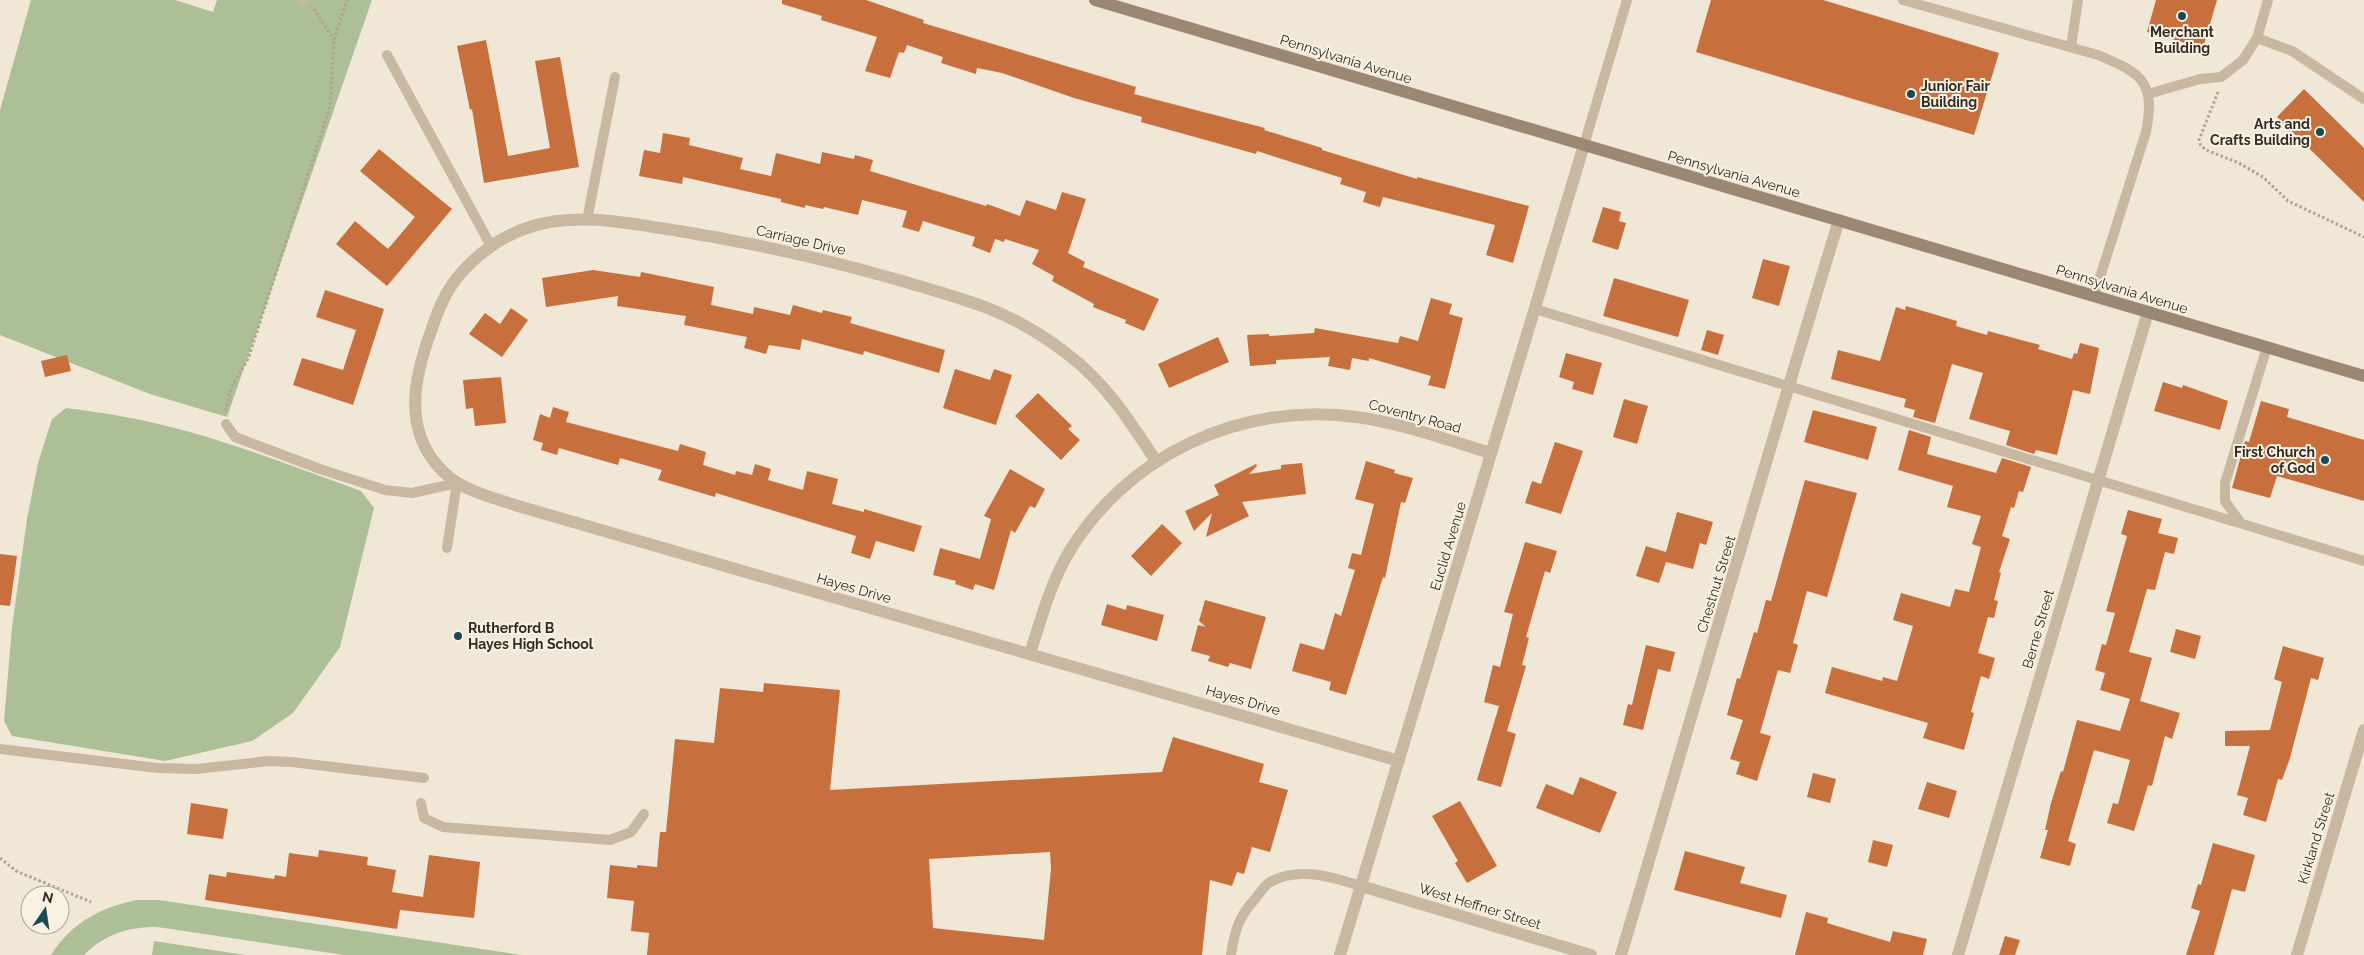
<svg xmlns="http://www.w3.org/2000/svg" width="2364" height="955" font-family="Raleway,sans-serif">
  <rect width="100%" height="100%" fill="#f1e7d6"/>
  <path fill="#adbf96" d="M31 0H175L213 12 217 0H372L227 417 150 394 0 335V110Z
    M66 408C98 412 131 417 163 425 230 441 296 468 361 491L374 508 340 647 293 713 252 741 165 761 12 736 4 721 12 627 27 519 38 463 52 419Z
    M137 900H159L522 955H344L157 927C128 927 105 934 84 955H51C71 923 101 907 137 900Z
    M154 941 245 955H152Z"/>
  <path fill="#c76f3d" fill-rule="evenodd" d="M782 0H866L924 20 923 23 1136 87 1134 94 1265 128 1264 130 1322 148V150L1417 179V177L1529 206 1513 263 1486 255 1495 225 1383 197 1380 207 1363 202 1366 192 1340 184 1342 178 1257 151 1256 154 1141 122 1142 117 1074 98 1002 73 977 68 976 74 941 63 943 57 907 45 904 53 899 52 890 78 865 71 877 37 821 20 822 16 782 4Z
    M1711 0H1823L1999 53 1974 135 1696 52Z
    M2156 0H2217L2203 48 2147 32Z
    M486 40 508 156 550 148 535 61 560 57 579 167 484 183 472 109 470 110 457 46Z
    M2304 89 2364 148V202L2277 117Z
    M663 133 690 138 689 145 743 158 740 169 771 176 776 153 820 164 822 152 854 159 855 155 873 160 870 171 986 206 987 204 1020 216 1026 200 1056 210 1062 192 1086 199 1068 253 1085 262 1083 267 1159 299 1144 331 1125 323 1126 320 1093 307 1094 304 1052 281 1054 276 1032 264 1039 250 1005 239 1004 242 995 239 990 253 972 246 975 237 923 221 919 232 902 227 907 211 862 200 858 215 824 207 823 209 805 205V208L781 202V199L683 177 682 184 639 176 644 150 660 153Z
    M379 149 452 209 387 286 336 244 355 221 388 249 415 217 360 171Z
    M1603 207 1621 212 1619 221 1626 223 1618 250 1592 242Z
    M1763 259 1790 266 1779 306 1752 298Z
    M593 270 640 277 641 272 714 287 711 305 753 314 754 307 790 315 793 305 822 313 823 310 852 317 850 323 945 350 939 373 864 351 863 355 802 339 800 350 769 345 766 354 744 348 747 337 684 325 686 316 617 306 618 296 546 307 542 278Z
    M1614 278 1689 300 1678 337 1603 316Z
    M325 290 384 309 353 405 293 385 302 358 343 370 356 330 316 317Z
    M1431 298 1452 304 1449 314 1463 318 1445 389 1428 385 1431 376 1369 358V361L1352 358 1350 370 1328 366 1330 357 1276 360V364L1250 366 1247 335 1269 334V336L1314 333 1315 328 1398 343 1400 336 1418 341Z
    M1906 306 1957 321 1956 326 1987 335 1988 331 2040 345 2038 349 2072 359 2074 353 2077 354 2080 343 2099 348 2090 394 2073 390 2057 455 2036 450 2034 454 2006 445 2010 431 1969 419 1983 373 1952 364 1935 423 1913 417 1915 410 1904 407 1906 399 1831 379 1838 350 1880 361 1896 307 1905 310Z
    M511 308 528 320 502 357 469 334 485 313 500 324Z
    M1707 330 1724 335 1718 355 1701 350Z
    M1218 337 1229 362 1169 388 1158 364Z
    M1566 353 1602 363 1593 395 1572 389 1574 382 1559 377Z
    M67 355 71 371 45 377 41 361Z
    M955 369 990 380 994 369 1012 375 996 425 943 408Z
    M501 377 506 423 475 426 473 408 466 409 463 380Z
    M2163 382 2182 388 2183 385 2228 401 2220 430 2154 411Z
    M1038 393 1072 426 1068 429 1080 440 1061 460 1015 416Z
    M1624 399 1648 406 1637 444 1613 437Z
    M2261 401 2289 409 2287 417 2364 440V501L2277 476 2270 498 2232 488 2245 441 2249 442Z
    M553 407 569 412 566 422 678 451 680 444 706 452 703 465 735 475 736 471 752 475 755 464 771 469 768 480 803 490 807 471 838 479 832 504 864 512V509L922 526 914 552 876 541 870 559 851 553 856 536 716 493 715 497 658 480 662 470 620 458 618 465 559 448 557 455 541 450 543 443 533 440 540 414 550 418Z
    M1813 410 1877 427 1868 460 1804 442Z
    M1909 430 1931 437 1927 454 1996 473 2002 458 2031 467 2023 492 2019 491 2014 508 2011 507 2002 536 2010 539 1999 572 2001 573 1994 600 1998 601 1994 618 1988 617 1978 653 1995 658 1989 679 1981 676 1971 712 1974 713 1964 750 1923 738 1928 723 1825 693 1832 667 1882 681 1883 677 1897 681 1913 626 1893 620 1901 593 1950 607 1955 589 1969 592 1981 547 1972 544 1981 516 1947 507 1953 486 1898 470Z
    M1555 442 1583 451 1561 514 1525 503 1532 481 1541 484Z
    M1366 461 1395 470 1394 473 1413 478 1405 503 1401 502 1385 578 1383 577 1346 695 1329 690 1331 682 1292 671 1300 643 1324 650 1335 613 1341 616 1355 570 1348 568 1352 553 1361 555 1374 504 1355 499Z
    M1302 463 1306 494 1242 502 1249 516 1206 537 1212 513 1194 531 1185 511 1219 495 1214 485 1256 464 1257 466 1249 474 1281 469V465Z
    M1010 469 1045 489 1035 508 1030 506 1015 533 1011 530 994 590 975 584 973 590 955 584 956 581 933 575 940 548 980 559 991 519 984 516Z
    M1805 480 1857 493 1827 597 1807 591 1793 643 1798 645 1790 673 1778 670 1760 733 1771 736 1757 781 1736 774 1740 762 1730 759 1743 720 1727 715 1737 678 1740 679 1754 632 1757 633 1766 600 1771 601Z
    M2128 510 2162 519 2158 533 2178 538 2174 554 2165 552 2155 590 2147 589 2129 652 2152 658 2140 701 2180 713 2172 739 2165 736 2152 786 2148 785 2134 831 2107 823 2113 803 2118 804 2130 760 2094 750 2068 841 2076 844 2070 866 2040 858 2048 830H2045L2051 803 2061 771 2063 772 2077 720 2120 731 2130 699 2100 690 2105 673 2095 670 2102 644 2106 645 2115 613 2106 611 2127 536 2121 534Z
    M1677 512 1713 522 1706 545 1700 543 1693 569 1666 562 1659 583 1636 576 1646 546 1666 552Z
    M1162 524 1182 543 1151 576 1131 556Z
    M1525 542 1557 551 1550 573 1545 571 1526 637 1529 638 1522 665 1526 666 1507 731 1516 734 1501 787 1477 780 1499 706 1484 702 1493 665 1500 667 1513 614 1504 612Z
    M0 554 17 556 10 606 0 605Z
    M1205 600 1266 617 1251 669 1230 663 1228 667 1208 661 1210 656 1191 651 1198 625 1206 627 1199 621Z
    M1107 604 1126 610 1127 605 1164 615 1157 641 1101 625Z
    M2176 629 2201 636 2195 659 2170 652Z
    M1646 645 1675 652 1670 672 1658 669 1643 730 1623 725 1628 704 1632 705Z
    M2283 646 2324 658 2318 680 2311 678 2290 758 2282 780 2278 779 2266 822 2243 815 2248 798 2237 795 2250 746H2225V731L2270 730 2282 682 2274 679Z
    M764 683 840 690 830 790 1162 772 1173 737 1264 764 1259 782 1288 790 1270 852 1252 847 1244 874 1237 872 1232 886 1210 880 1202 955H647L649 933 631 931 634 901 607 898 610 865 637 868V865L657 867 660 832H666L675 739 714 743 720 688 763 692ZM1050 852 1051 869 1044 940 933 928 929 859Z
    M1813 773 1836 779 1830 803 1807 797Z
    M1580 777 1617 792 1600 833 1536 808 1546 784 1573 795Z
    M1927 782 1957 791 1949 818 1918 809Z
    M1460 801 1497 866 1467 883 1455 863 1458 861 1432 816Z
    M191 803 228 809 223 839 187 834Z
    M1873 840 1893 845 1887 867 1868 862Z
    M2213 843 2255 855 2245 892 2232 889 2214 955H2186L2200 911 2191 908 2198 884 2201 885Z
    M319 850 368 857 367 865 396 870 392 892 423 897 429 855 480 862 474 918 400 910 397 929 205 900 209 874 226 877 227 872 274 879 275 875 286 877 289 853 318 857Z
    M1685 851 1745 867 1740 883 1787 895 1781 918 1674 890Z
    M1806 912 1828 918 1827 923 1890 942 1893 931 1927 939 1923 955H1795Z
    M2005 936 2020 940 2015 955H1999Z"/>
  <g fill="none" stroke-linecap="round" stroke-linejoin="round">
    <path stroke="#b4a28c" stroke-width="3" stroke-dasharray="2.5 2.5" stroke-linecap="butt" d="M314 9 334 40
      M2218 92 2199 140 2201 146 2206 150 2239 163 2263 177 2288 201 2364 237
      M225 411 232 386 248 359 330 107 334 40 347 0
      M0 858 16 871 91 902"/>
    <path stroke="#c8b8a2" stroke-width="10" d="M302 0H305
      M1903 0 2098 55C2141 73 2156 81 2146 132L2094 296
      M2257 38 2292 51 2364 99
      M2071 47 2078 0
      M387 55 491 246
      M2148 94 2200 79 2221 77 2243 60 2257 38 2268 0
      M1584 145 1627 0
      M587 220 615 77
      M1535 309 2364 561
      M226 424 235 437 320 469 385 490 412 493 457 483 447 548
      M2240 522 2225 501V483L2267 347
      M0 749 157 768 196 769 269 761 292 762 424 778
      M421 803 424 818 443 827 610 840 631 832 644 814
      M1231 955C1234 933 1239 916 1255 899 1259 894 1265 885 1270 882 1299 866 1332 877 1361 886"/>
    <path stroke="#c8b8a2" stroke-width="12" d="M1156 461C1130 421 1105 382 1066 353 1044 336 1017 320 990 309 962 298 932 290 902 281 829 260 754 243 679 231 631 224 580 212 533 226 505 234 480 252 461 273 446 290 438 310 431 331 415 375 403 425 437 465 457 490 489 496 518 506L1399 761
      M1030 654C1040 622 1049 589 1065 559 1123 456 1241 401 1356 417 1402 423 1447 440 1491 453
      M1361 886 1591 955
      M1340 955 1584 145
      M1621 955C1694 710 1764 464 1839 220
      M1958 955 2148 312
      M2297 955 2364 730"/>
    <path stroke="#9c8774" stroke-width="12" d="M1095 0 2364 376"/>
  </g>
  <g fill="#1a4a54" stroke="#f9f1e2" stroke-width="2">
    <circle cx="2182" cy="16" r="5"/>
    <circle cx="1911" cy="94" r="5"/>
    <circle cx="2320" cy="132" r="5"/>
    <circle cx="2325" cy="460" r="5"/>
    <circle cx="458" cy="636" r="5"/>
  </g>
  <g text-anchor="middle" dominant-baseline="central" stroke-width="4" stroke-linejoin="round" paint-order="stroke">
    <g font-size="14" font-weight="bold" fill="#332b25" stroke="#f9f1e2" text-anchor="start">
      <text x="2182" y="32" text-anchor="middle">Merchant<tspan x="2182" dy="16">Building</tspan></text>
      <text x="1921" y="86">Junior Fair<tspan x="1921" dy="16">Building</tspan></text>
      <text x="2310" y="124" text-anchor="end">Arts and<tspan x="2310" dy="16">Crafts Building</tspan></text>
      <text x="2315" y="452" text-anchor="end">First Church<tspan x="2315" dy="16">of God</tspan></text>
      <text x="468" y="628">Rutherford B<tspan x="468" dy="16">Hayes High School</tspan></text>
    </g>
    <g font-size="14" fill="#332b25" stroke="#f9f1e2">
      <text transform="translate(1346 59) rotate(17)">Pennsylvania Avenue</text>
      <text transform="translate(1734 174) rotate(16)">Pennsylvania Avenue</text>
      <text transform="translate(801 240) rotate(13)">Carriage Drive</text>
      <text transform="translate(2122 289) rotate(17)">Pennsylvania Avenue</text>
      <text transform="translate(1415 416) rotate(15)">Coventry Road</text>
      <text transform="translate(1448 546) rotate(-73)">Euclid Avenue</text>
      <text transform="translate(1716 584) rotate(-73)">Chestnut Street</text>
      <text transform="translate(854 588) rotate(16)">Hayes Drive</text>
      <text transform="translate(2038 629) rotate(-74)">Berne Street</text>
      <text transform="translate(1243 700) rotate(16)">Hayes Drive</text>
      <text transform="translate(2316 838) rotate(-73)">Kirkland Street</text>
      <text transform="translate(1480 906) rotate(17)">West Heffner Street</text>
    </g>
  </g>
  <g transform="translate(45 910) rotate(13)"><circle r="24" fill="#f9f1e2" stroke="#aaa296"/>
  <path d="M0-4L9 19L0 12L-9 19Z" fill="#1a4a54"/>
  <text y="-8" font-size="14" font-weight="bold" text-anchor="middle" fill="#332b25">N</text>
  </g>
</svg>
